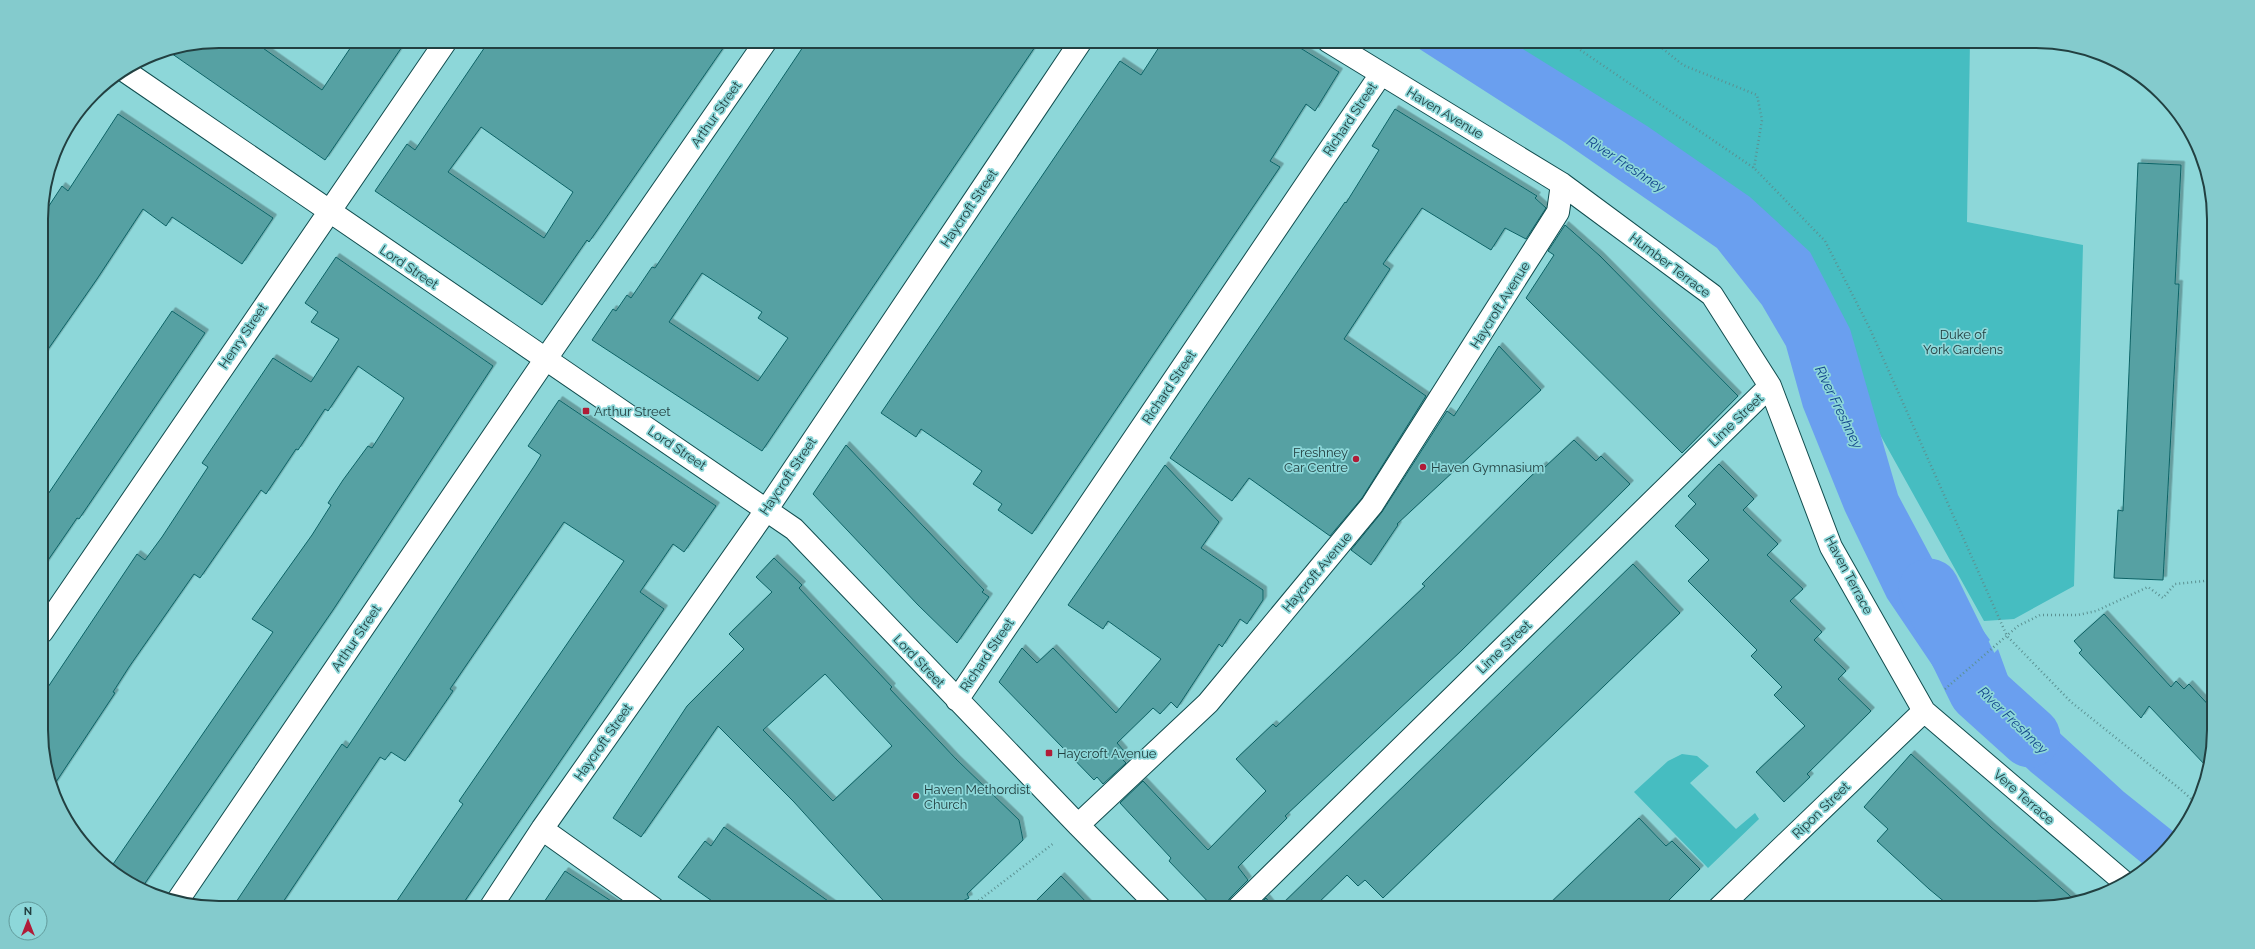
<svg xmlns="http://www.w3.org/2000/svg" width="2255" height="949" font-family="Raleway,sans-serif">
  <defs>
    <filter id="shadow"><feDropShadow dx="3.5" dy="-3.5" stdDeviation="0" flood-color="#0004"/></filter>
  </defs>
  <rect width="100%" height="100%" fill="#8dd7d9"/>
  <path fill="#46bdc1" d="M1507 41H1970L1967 222 2083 245 2074 586 2014 619 1984 621 1776 248Z
    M1682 754 1697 756 1709 766 1690 783 1736 829 1755 813 1759 819 1708 868 1634 792 1668 761Z"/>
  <path fill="#6a9fef" d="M1407 41H1510L1647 126 1750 197 1810 252 1850 329 1898 495 1936 566 1990 640 1945 684 1887 598 1845 511 1803 407 1786 346 1762 305 1717 248 1564 142Z
    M1998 649 2010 682 2053 727 2124 792 2179 836 2148 868 2031 772 1973 717 1957 692Z"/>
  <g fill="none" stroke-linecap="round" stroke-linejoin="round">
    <path stroke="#6a9fef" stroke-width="61" d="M1929 589 1979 691 2030 737"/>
  </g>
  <path fill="#57a1a3" stroke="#0f6366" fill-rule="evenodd" filter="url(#shadow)" d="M219 41H253L322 90 355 41H406L325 160 168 51Z
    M489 41H728L603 222 589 242 587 240 542 305 375 191 407 144 415 150ZM481 127 573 192 544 238 448 172Z
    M807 41H1039L762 451 592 340 613 309 616 311 627 295 631 298 652 267 655 268ZM702 273 762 312 758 318 788 338 758 381 669 322Z
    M1163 41H1289L1339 72 1315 111 1306 104 1270 161 1280 167 1032 534 998 510 1002 504 973 484 982 471 921 429 916 437 881 413 1120 61 1141 75Z
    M1395 109 1537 196 1535 198 1546 208 1526 239 1505 228 1491 250 1422 208 1383 264 1390 269 1344 339 1426 396 1362 498 1330 536 1249 478 1232 501 1170 458 1345 202 1346 203 1379 150 1372 146Z
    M118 114 273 218 242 264 172 217 166 226 143 209 97 279 42 358 41 218 62 186 68 191Z
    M2138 163 2181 165 2175 284H2179L2163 580 2114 578 2118 510 2123 511Z
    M1565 225 1600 256 1738 396 1682 453 1526 298 1554 255 1548 251Z
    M336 257 493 366 333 610 141 889 109 870 273 632 252 619 312 535 331 505 328 503 343 480 368 446 372 448 404 398 358 366 328 411 325 409 298 450 296 449 266 494 261 490 200 578 194 574 129 667 113 692 115 693 52 788 43 754 42 696 137 554 145 560 162 537 208 467 202 463 273 358 311 382 339 339 311 322 318 312 305 303Z
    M172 311 205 333 79 519 77 518 42 569V503Z
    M1499 346 1541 390 1397 524 1398 525 1371 565 1351 550 1382 512 1447 411 1454 416Z
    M559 400 716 506 684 552 673 544 640 592 664 609 460 908H392L463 804 459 801 624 561 564 522 450 689 453 691 405 761 391 752 385 760 380 757 279 908H232L342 744 347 748 535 465 541 455 528 446Z
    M1574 440 1596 461 1601 456 1630 484 1461 651 1285 816 1287 818 1238 867 1248 880 1229 899 1226 908H1214L1169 861 1171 858 1120 803 1143 781 1208 850 1266 791 1236 759 1273 724 1276 727 1425 586 1422 584 1529 478 1543 465 1545 467Z
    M846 445 984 590 982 592 989 597 957 643 918 605 813 494Z
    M1719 464 1754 499 1743 510 1778 544 1767 555 1803 589 1790 601 1822 632 1814 640 1846 671 1838 679 1871 711 1807 774 1810 777 1784 802 1756 772 1805 726 1774 695 1782 687 1751 656 1757 650 1688 581 1709 560 1675 526 1696 504 1688 496Z
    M1165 465 1219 522 1201 548 1263 590V600L1247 624 1240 619 1222 647 1219 644 1177 708 1171 702 1160 714 1153 708 1117 743 1124 751 1119 756 1126 763 1103 784 1097 777 1094 780 999 682 1022 648 1037 663 1053 648 1116 713 1161 659 1108 621 1103 629 1068 605Z
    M774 558 802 585 799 588 892 687 890 689 956 759 1019 820 1023 840 967 894 969 898 948 908H890L794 802 718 726 641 837 613 818 687 706 744 649 729 634 772 592 756 577ZM825 674 892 746 833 801 763 730Z
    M1633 564 1680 613 1383 898 1365 880 1358 886 1347 875 1313 908H1278Z
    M2104 614 2171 687 2176 681 2184 689 2189 684 2214 711V731L2207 767 2149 706 2141 718 2079 653 2082 650 2074 641Z
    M1911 754 1991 827 2077 902 2048 908H1952L1929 889 1877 841 1888 829 1864 807Z
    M1639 818 1666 846 1672 841 1700 869 1661 908H1545Z
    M724 827 773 862 838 908H722L678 877 705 841 711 846Z
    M565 871 622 908H540Z
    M1061 876 1092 908H1029Z
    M1266 898 1274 908H1256Z"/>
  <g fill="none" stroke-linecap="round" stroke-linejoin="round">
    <g stroke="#114d4f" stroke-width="24">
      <path id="street" d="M1328 41 1562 184 1712 295 1770 386 1831 547 1924 711 2124 882
        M125 71 794 529 1078 825 1160 908
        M42 632 446 41
        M957 700 1381 74
        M1078 825 1208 703 1372 505 1558 212 1562 184
        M542 829 653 908
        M178 900 545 360 766 41
        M490 908 542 829 767 509 1081 41
        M1238 908 1770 386
        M1719 908 1924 711"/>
    </g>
    <path stroke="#5b9192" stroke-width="2.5" stroke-dasharray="1 3" stroke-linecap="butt" d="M1567 41 1754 168 1825 241 1870 329 2007 636 2071 702 2180 789 2197 804
      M1653 41 1683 65 1757 95 1762 120 1754 168
      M1945 689 2018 626 2040 615H2078L2096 611 2148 587 2163 598 2175 584 2214 580
      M969 908 1054 843"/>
    <use href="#street" stroke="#fff" stroke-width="22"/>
  </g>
  <g fill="#b01c37" stroke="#8dd7d9" stroke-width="1.5">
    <rect x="582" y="407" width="8" height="8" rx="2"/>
    <circle cx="1356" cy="459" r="4"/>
    <circle cx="1423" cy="467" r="4"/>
    <rect x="1045" y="749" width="8" height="8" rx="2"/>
    <circle cx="916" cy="796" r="4"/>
  </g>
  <g text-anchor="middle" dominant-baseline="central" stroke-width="3.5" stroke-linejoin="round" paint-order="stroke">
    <g font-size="13" fill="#224041" stroke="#8dd7d9">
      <text transform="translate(1445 113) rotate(31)">Haven Avenue</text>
      <text transform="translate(716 114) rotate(-55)">Arthur Street</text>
      <text transform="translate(1350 119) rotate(-56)">Richard Street</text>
      <text transform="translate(969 208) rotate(-56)">Haycroft Street</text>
      <text transform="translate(1670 265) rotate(37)">Humber Terrace</text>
      <text transform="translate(409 267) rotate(34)">Lord Street</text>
      <text transform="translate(1500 305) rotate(-58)">Haycroft Avenue</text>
      <text transform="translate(243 336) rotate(-56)">Henry Street</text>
      <text transform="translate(1169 387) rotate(-56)">Richard Street</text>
      <text transform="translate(1736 420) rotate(-44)">Lime Street</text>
      <text transform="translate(677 448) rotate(34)">Lord Street</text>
      <text transform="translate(788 476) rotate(-56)">Haycroft Street</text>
      <text transform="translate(1317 572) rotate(-50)">Haycroft Avenue</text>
      <text transform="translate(1849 575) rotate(62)">Haven Terrace</text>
      <text transform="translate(356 638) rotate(-56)">Arthur Street</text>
      <text transform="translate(1504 647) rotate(-44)">Lime Street</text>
      <text transform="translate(987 655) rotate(-56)">Richard Street</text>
      <text transform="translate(919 661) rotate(46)">Lord Street</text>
      <text transform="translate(603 742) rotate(-55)">Haycroft Street</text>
      <text transform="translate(2024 797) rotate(41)">Vere Terrace</text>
      <text transform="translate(1821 810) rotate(-44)">Ripon Street</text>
    </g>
    <g font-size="13" fill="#1f393a" stroke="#8dd7d9">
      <text x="1963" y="334">Duke of<tspan x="1963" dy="15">York Gardens</tspan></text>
    </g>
    <g font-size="13" fill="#224041" stroke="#8dd7d9" text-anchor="start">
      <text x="594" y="411">Arthur Street</text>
      <text x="1348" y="452" text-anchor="end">Freshney<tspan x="1348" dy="15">Car Centre</tspan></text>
      <text x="1431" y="467">Haven Gymnasium</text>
      <text x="1057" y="753">Haycroft Avenue</text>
      <text x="924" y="789">Haven Methordist<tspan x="924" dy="15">Church</tspan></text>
    </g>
    <g font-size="14" font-style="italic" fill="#13458c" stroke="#8dd7d9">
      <text transform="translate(1626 164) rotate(33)">River Freshney</text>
      <text transform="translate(1839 407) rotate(64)">River Freshney</text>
      <text transform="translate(2013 720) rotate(44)">River Freshney</text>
    </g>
  </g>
  <path d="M0 0H2255V949H0ZM219 48H2036A171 171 0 0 1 2207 219V730A171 171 0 0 1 2036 901H219A171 171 0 0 1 48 730V219A171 171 0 0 1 219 48Z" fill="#84cbcd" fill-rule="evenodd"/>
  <path fill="none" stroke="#224041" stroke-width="2" d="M219 48H2036A171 171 0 0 1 2207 219V730A171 171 0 0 1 2036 901H219A171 171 0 0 1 48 730V219A171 171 0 0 1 219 48Z"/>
  <g transform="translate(28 921)"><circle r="19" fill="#8dd7d9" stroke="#629b9c"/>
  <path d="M0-3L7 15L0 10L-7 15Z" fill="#b01c37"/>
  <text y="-6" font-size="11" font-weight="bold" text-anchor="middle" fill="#224041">N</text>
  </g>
</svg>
